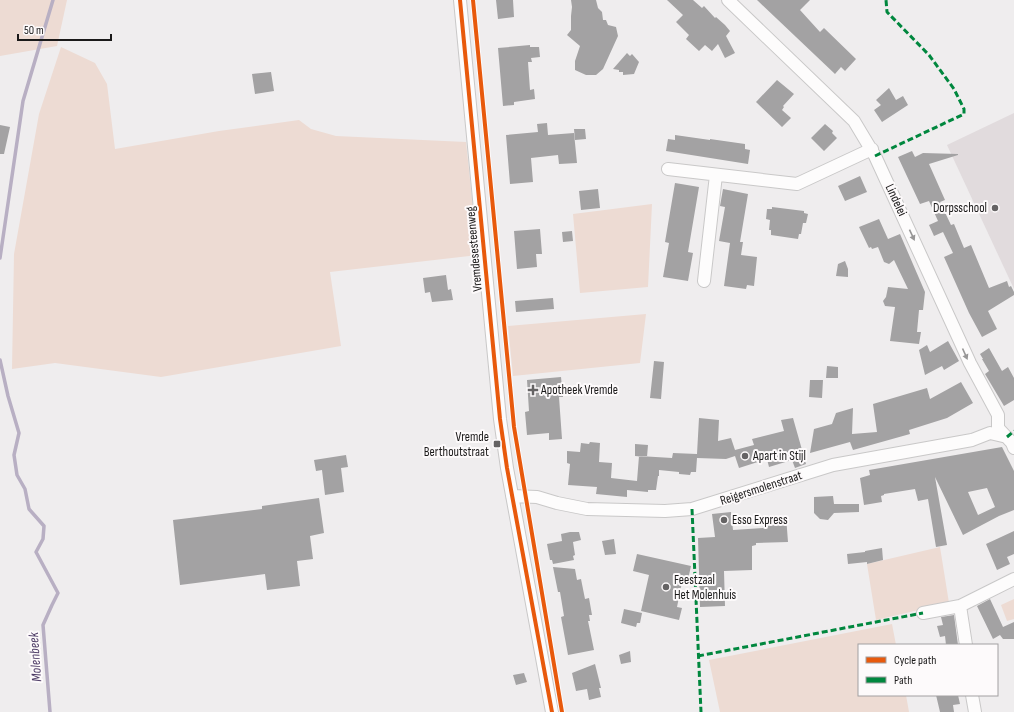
<svg xmlns="http://www.w3.org/2000/svg" width="1014" height="712" font-family="'Sofia Sans Condensed',sans-serif">
  <rect width="100%" height="100%" fill="#efedee"/>
  <path fill="#e1dbdd" d="M1014 113V289L947 145Z"/>
  <path fill="#eddbd3" d="M0 0H67L57 46 0 56Z
    M61 47 95 63 107 84 115 149 219 131 299 120 311 129 336 136 466 142 478 255 330 272 341 346 161 377 55 363 12 369 14 254 39 114Z
    M652 204 648 287 580 293 573 214Z
    M646 314 640 363 513 376 508 326Z
    M940 547 949 603 876 620 867 564Z
    M1014 599V619L1007 621 1001 605Z
    M892 624 896 645H859V695H906L909 712H720L709 660Z"/>
  <g fill="none" stroke-linecap="round" stroke-linejoin="round">
    <path stroke="#b8afc3" stroke-width="3.5" d="M0 258 23 101 53 0
      M0 360 8 396 19 433 14 455 17 475 25 489 29 509 44 526 43 539 36 552 58 593 52 605 43 625 50 712"/>
  </g>
  <path fill="#a3a2a3" fill-rule="evenodd" d="M496 0H513L514 17 498 19Z
    M571 0H596L598 8 602 12 603 20H606L608 25 616 27 618 36 603 69 596 75H586L575 70V61L580 46 567 35 571 30V16L572 7Z
    M667 0H693L702 8 704 6 715 18 716 17 725 25 730 31 726 36 735 53 725 58 718 44 712 51 705 45 699 51 686 39 689 35 676 22 683 15Z
    M757 0H810L800 10 820 32 824 28 856 59 845 71 841 67 835 74Z
    M530 45V47H539L540 57 531 58 532 62H528L530 90 534 89 535 99 514 102V105L503 106 498 48Z
    M627 53 630 56 632 54 639 62 634 74 623 75V72H619V70L613 69Z
    M271 72 274 91 255 94 252 74Z
    M777 80 794 94 783 106 784 107 782 110 791 118 782 127 756 102Z
    M889 88 896 100 903 96 908 105 882 122 874 110 881 105 876 100Z
    M547 123 548 135 574 133 577 163 559 164 558 155 531 158 533 182 510 184 506 135 538 132 537 124Z
    M825 124 833 131 832 133 837 138 824 151 811 138Z
    M0 125 10 127 4 154H0Z
    M574 129H585L586 139 575 140Z
    M675 135 710 140V139L745 144V149L750 150 748 164 666 151 668 139 675 140Z
    M912 151 915 157 923 153 958 154V155L929 164 945 200 940 202 951 225 954 224 964 248 971 245 989 288 1007 281 1009 287 1011 286 1014 292V295L988 311 997 329 982 337 969 313 944 257 953 253 943 232 934 236 929 225 938 221 929 201 920 204 898 157Z
    M860 176 867 192 845 201 838 186Z
    M675 183 699 187 688 252 693 253 688 281 663 277 669 243 665 242Z
    M598 189 600 208 581 210 579 191Z
    M723 189 748 194 740 242H743L741 255 757 257 754 286 747 285 746 289 724 286 730 243 719 241 725 207 720 206Z
    M772 207 804 211V213L808 214 806 223H803L801 234H799L798 239 771 235V230H769L770 220 766 219 767 209H772Z
    M879 219 888 239 900 234 925 292 923 310H919L917 332H921L919 344 890 341 895 307 885 306 883 301 886 297 888 287 908 289 894 260 889 264 884 262 878 247 872 249 871 247 869 248 859 227Z
    M540 229 542 254H536L537 267 517 269 514 231Z
    M572 231 573 241 563 242 562 232Z
    M845 261 848 269V277L836 276 838 264Z
    M446 275 448 290 451 289 453 300 432 302 430 292 425 293 423 278Z
    M553 298 554 309 516 312 515 301Z
    M948 341 959 361 944 370 942 366 925 375 919 350 927 345 930 352Z
    M989 348 1002 371 1008 367 1014 378V400L1004 406 985 374 989 371 982 359H983L980 354Z
    M654 361 664 362 661 399 650 398Z
    M827 366 838 367V378H826Z
    M561 377 563 397H559L562 439 549 440V433L527 435 525 412 529 411 527 380Z
    M810 380H823L822 398 809 397Z
    M961 382 973 403 947 418 909 430 910 434 853 450 850 442 810 453 814 429 832 424 836 413 853 408 852 434 877 432 873 404 927 388 930 399Z
    M699 418 719 420 718 441 731 438 735 450 754 445 752 439 784 431 781 420 793 418 806 464 795 468 792 460 769 467 767 459 739 468 735 456 726 459 697 458 696 472H691L690 475 679 474V472L659 470V476H658L656 490H648V492L627 490V497L596 494 597 487 568 485 570 464 567 463V451L580 452 581 443 589 444 590 442 600 443 599 462 612 463 611 478 637 481 639 456 672 458 673 453 697 454Z
    M635 444 648 445 647 457 635 456Z
    M1002 447 1014 471V510L999 516 963 535 935 477 947 545 936 547 928 499 918 501 915 489 884 494V495L881 496 882 502 864 505 860 478 870 475 869 470ZM987 488 995 507 978 515 968 492Z
    M346 455 348 467 341 468 344 492 325 495 322 470 316 471 314 460Z
    M833 496 834 504H859V512L834 513 828 520 820 519 814 513V497Z
    M319 498 324 533 310 536 313 559 297 561 300 586 267 590 265 574 180 585 173 520 262 509V506Z
    M731 512 733 530 763 528 762 515H776V517L786 516 788 542 756 543V545L752 546V570L724 571 725 606 700 607 698 538 715 537 712 514Z
    M1014 531V554L1007 557 1010 564 997 570 986 544Z
    M570 532H579L581 540 573 542 575 555 573 556 574 560 553 564 552 560H550L547 544 562 541 561 534Z
    M614 539 616 554 605 555 602 541Z
    M882 548 883 560 867 564V562L848 564 847 554 865 552V551Z
    M637 554 691 566 687 584 682 582 677 607 682 608 679 620 641 611 649 575 633 571Z
    M553 567 575 569 577 580 581 579 585 599 589 598 592 615H589L590 621H588L594 650 568 655 561 617 564 616 560 592H558Z
    M990 599 1003 627 1014 622V639H1003L1000 635 993 639 977 606Z
    M624 609 642 613 640 623H637L636 627 621 623Z
    M954 615 958 645H946L945 636 940 637 937 626 943 625 941 617Z
    M630 651 631 662 621 664 619 655Z
    M595 664 601 688H599L601 697 589 700 587 689 576 691 572 673Z
    M524 673 527 682 516 685 513 675Z
    M936 695H958L960 704 953 705 954 712H940Z"/>
  <g fill="none" stroke-linecap="round" stroke-linejoin="round">
    <g stroke="#c9c8c8" stroke-width="14">
      <path id="minor" d="M460 0 500 419 507 468 552 712
        M728 0 854 121 875 156 970 363 998 415V428L1012 443 1014 448
        M668 169 797 184 872 149
        M704 281 716 175
        M512 496 537 497 557 503 587 509 665 511 692 509 833 465 972 440 990 433 1007 437
        M960 606 966 645
        M923 613 960 606 1014 579
        M972 695 975 712"/>
    </g>
    <use href="#minor" stroke="#fdfcfc" stroke-width="12"/>
    <path stroke="#00873e" stroke-width="3" stroke-dasharray="6 3" stroke-linecap="butt" d="M875 156 964 114V109L954 89 929 55 887 12 886 0
      M1007 437 1014 431
      M692 509 701 712
      M698 656 923 613"/>
    <g stroke="#fdfafb" stroke-width="6">
      <path id="cycleway" d="M460 0 500 419 507 468 552 712
        M473 0 514 427 562 712"/>
    </g>
    <use href="#cycleway" stroke="#e8590c" stroke-width="4"/>
  </g>
  <defs><path id="oneway-solid" d="M-6-.8H1V-3.2L6.5 0L1 3.2V.8H-6Z"/></defs>
  <g fill="#979696">
    <use href="#oneway-solid" transform="translate(912 235) rotate(65)"/>
    <use href="#oneway-solid" transform="translate(965 354) rotate(66)"/>
  </g>
  <g fill="#656364" stroke="#fdfafb" stroke-width="1.5">
    <circle cx="995" cy="208" r="4"/>
    <path d="M531 384h4v4h4v4h-4v4h-4v-4h-4v-4h4z"/>
    <rect x="493" y="440" width="8" height="8" rx="2"/>
    <circle cx="745" cy="456" r="4"/>
    <circle cx="724" cy="520" r="4"/>
    <circle cx="666" cy="587" r="4"/>
  </g>
  <g text-anchor="middle" dominant-baseline="central" stroke-width="4" stroke-linejoin="round" paint-order="stroke">
    <g font-size="13" fill="#1a1919" stroke="#fdfafb">
      <text transform="translate(896 200) rotate(65)">Lindelei</text>
      <text transform="translate(474 249) rotate(-95)">Vremdesesteenweg</text>
      <text transform="translate(761 488) rotate(-18)">Reigersmolenstraat</text>
    </g>
    <g font-size="13" fill="#1a1919" stroke="#fdfafb" text-anchor="start">
      <text x="987" y="208" text-anchor="end">Dorpsschool</text>
      <text x="541" y="390">Apotheek Vremde</text>
      <text x="489" y="437" text-anchor="end">Vremde<tspan x="489" dy="15">Berthoutstraat</tspan></text>
      <text x="753" y="456">Apart in Stijl</text>
      <text x="732" y="520">Esso Express</text>
      <text x="674" y="580">Feestzaal<tspan x="674" dy="15">Het Molenhuis</tspan></text>
    </g>
    <g font-size="14" font-style="italic" fill="#4e3c66" stroke="#fdfafb">
      <text transform="translate(35 657) rotate(-94)">Molenbeek</text>
    </g>
  </g>
  <rect x="858" y="644" width="140" height="52" fill="#fdfafb" stroke="#a2a0a1"/>
  <rect x="866" y="657" width="20" height="6" fill="#e8590c" stroke="#a2a0a1"/>
  <text x="894" y="664" font-size="12" fill="#1a1919">Cycle path</text>
  <rect x="866" y="677" width="20" height="6" fill="#00873e" stroke="#a2a0a1"/>
  <text x="894" y="684" font-size="12" fill="#1a1919">Path</text>
  <path d="M18 34v6h93v-6" fill="none" stroke="#1a1919" stroke-width="2"/>
  <text x="24" y="34" font-size="12" fill="#1a1919" stroke="#fdfafb" stroke-width="3" paint-order="stroke">50 m</text>
</svg>
